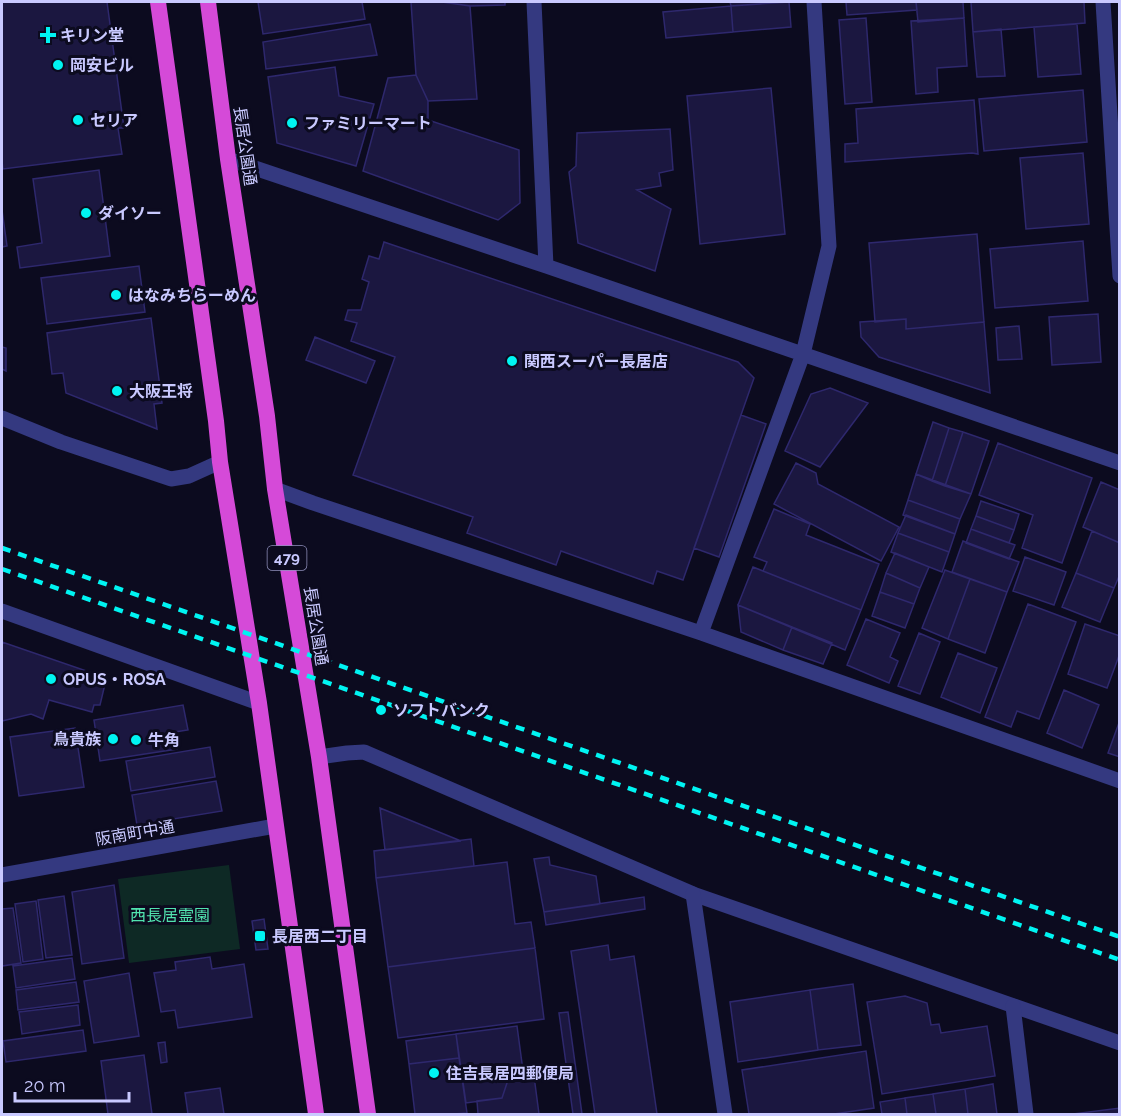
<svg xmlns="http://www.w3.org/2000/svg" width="1121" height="1116" font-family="Raleway,'Noto Sans JP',sans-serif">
  <rect width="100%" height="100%" fill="#0c0b1f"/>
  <path fill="#0e2925" d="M229 865 240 949 129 963 118 879Z"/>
  <path fill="#1b1740" stroke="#2e286d" stroke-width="1.5" d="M2 2H107L124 128H118L122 154 3 169 2 161Z
    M258 2H362L365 19 263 34Z
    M411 2H442L470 6 477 99 428 101 416 75Z
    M442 2H505V5L470 6Z
    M730 2H783L731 6Z
    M789 2 791 27 733 32 731 6Z
    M846 2H916L917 10 847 15Z
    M916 2H963L964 18 918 22Z
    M971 2H1084L1085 23 973 32Z
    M731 6 733 32 666 38 663 12Z
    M866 18 872 102 845 104 839 20Z
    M964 18 967 66 937 68 938 92 916 94 911 21Z
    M370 24 377 55 266 69 263 42Z
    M1077 24 1081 74 1038 77 1034 27Z
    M1001 29 1005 76 977 77 973 32Z
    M335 67 339 96 374 104 356 166 277 143 268 77Z
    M416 75 428 101V120L519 150 520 203 498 220 363 171 388 78Z
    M771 88 785 234 700 244 687 96Z
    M1083 90 1087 142 984 151 979 99Z
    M974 100 978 154 972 153 845 162V144L858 143 856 109Z
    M670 129 673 170 659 173 661 186 637 190 671 209 655 271 578 243 569 172 576 166 577 133Z
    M1083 153 1089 224 1026 229 1020 158Z
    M99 170 110 256 20 268 17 247 42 243 33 179Z
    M2 210 7 246 2 247Z
    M977 234 984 322 906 329V319L875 322 869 243Z
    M1083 241 1088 301 995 308 990 249Z
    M384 242 738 362 754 378 683 580 657 571 653 584 561 551 556 565 467 533 473 517 353 475 395 357 351 341 357 323 345 320 348 310H361L369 282 362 279 369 256 379 259Z
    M139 266 145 312 47 324 41 278Z
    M1098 314 1101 362 1052 365 1049 317Z
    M151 318 162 403 154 404 157 429 66 393 63 373 52 374 47 333Z
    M906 319V329L984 322 990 393 879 357 861 337 860 322Z
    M1019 326 1022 359 998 360 996 328Z
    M315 337 375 361 366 383 306 360Z
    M2 347 6 348V371L2 369Z
    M830 388 868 403 820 467 785 451 811 394Z
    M741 415 766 424 719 557 694 548Z
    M933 422 949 428 932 481 916 474Z
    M949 428 963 432 945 486 932 481Z
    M963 432 989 441 971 494 945 486Z
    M998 443 1092 478 1062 563 1022 548 1033 515 979 495Z
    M796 463 816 473 818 484 899 527 881 561 774 504Z
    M916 474 971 494 960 519 908 500Z
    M1101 482 1120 490V543L1083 527Z
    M908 500 960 519 955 534 903 515Z
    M981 501 1019 514 1014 530 976 516Z
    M774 509 810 524 806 535 879 564 861 610 763 571 767 562 754 557Z
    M906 515 955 534 949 552 898 533Z
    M976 516 1014 530 1009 543 971 529Z
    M971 529 1015 545 1009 559 966 543Z
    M1092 531 1120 543V574L1114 588 1076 573Z
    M898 533 949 552 942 572 891 552Z
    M963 541 1019 562 1007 592 952 572Z
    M895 553 929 567 920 588 886 573Z
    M1025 557 1066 572 1054 605 1013 591Z
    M753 567 861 610 845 650 738 605Z
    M945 570 970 579 948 639 922 628Z
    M886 573 920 588 914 604 880 592Z
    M1076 573 1114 588 1100 622 1062 607Z
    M970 579 1007 592 985 653 948 639Z
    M880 592 914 604 905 628 872 616Z
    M1028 604 1076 622 1039 719 1017 711 1011 727 985 717Z
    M738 605 792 627 783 650 741 632Z
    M866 619 900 633 890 657 898 661 889 683 847 665Z
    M1085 624 1120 636V653L1107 688 1068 674Z
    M792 627 832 643 823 664 783 650Z
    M919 633 940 642 920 694 898 686Z
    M2 642 101 676 100 683 105 684 100 705H94L92 712 49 700 43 719 31 714 2 721Z
    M958 653 997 668 980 713 941 697Z
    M1064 690 1099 705 1082 748 1047 733Z
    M183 705 188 730 175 732 177 749 100 761 94 720Z
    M1120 720V757L1108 753Z
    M75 728 84 787 19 796 10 737Z
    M210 747 215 777 131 791 126 761Z
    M216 781 222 811 137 825 132 795Z
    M380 808 461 841 385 850Z
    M471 839 474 866 376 878 374 851Z
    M549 857 550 865 596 876 600 904 544 912 534 859Z
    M507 862 515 924 531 922 535 948 388 967 376 878Z
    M114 885 124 958 82 964 72 892Z
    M64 896 72 955 46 958 38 900Z
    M644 897 645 909 546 925 544 912Z
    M36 901 43 959 23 962 15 904Z
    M13 908 21 963 2 966V909Z
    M264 919 268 949 256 950 252 921Z
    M608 945 610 960 634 956 657 1114H595L571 951Z
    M535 948 544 1019 398 1038 388 967Z
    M210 957 212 969 244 964 252 1017 178 1028 175 1010 161 1012 154 973 176 970 175 962Z
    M72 958 75 979 16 988 13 966Z
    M129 973 139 1036 94 1043 84 981Z
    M76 982 79 1002 18 1010 16 990Z
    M853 984 861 1045 818 1050 810 990Z
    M810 990 818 1050 738 1062 730 1002Z
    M905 996 927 1003 931 1025 939 1024 941 1033 987 1026 995 1076 882 1094 867 1002Z
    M78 1005 80 1025 22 1034 19 1012Z
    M568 1012 582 1114H573L559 1013Z
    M517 1026 524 1078 508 1080 502 1098 466 1103 456 1034Z
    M83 1030 86 1051 6 1062 3 1041Z
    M456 1034 459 1058 409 1064 406 1041Z
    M165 1042 167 1062 161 1063 158 1043Z
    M866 1051 874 1108 834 1114H749L742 1070Z
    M144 1055 152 1114H108L101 1061Z
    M459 1058 467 1113 453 1114H415L409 1064Z
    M534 1076 539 1114H478L477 1101 502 1098 508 1080Z
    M993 1084 997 1114H968L965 1089Z
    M220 1088 224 1114H188L185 1093Z
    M965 1089 968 1114H936L933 1094Z
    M933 1094 936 1114H907L905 1098Z
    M905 1098 907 1114H882L880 1102Z
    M1120 1108V1114H1073Z"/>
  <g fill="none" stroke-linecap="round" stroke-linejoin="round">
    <path stroke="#343980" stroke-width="15" d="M534 2 546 266
      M228 159 546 266 1120 463
      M275 489 313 503 701 633 1120 781
      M2 611 259 703
      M701 633 803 354 829 246 814 2
      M319 757 347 753 364 752 693 894 1120 1043
      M2 875 275 826"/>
    <path stroke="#343980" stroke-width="15" d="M1103 2 1120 276
      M2 418 61 442 171 479 189 476 220 462
      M693 894 725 1114
      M1013 1006 1026 1114"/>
    <path stroke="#d54ad8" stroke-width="16" d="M158 2 216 421 220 462 259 703 316 1114
      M208 2 228 159 267 416 275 489 319 757 368 1114"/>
    <path stroke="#00f4f2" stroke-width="4.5" stroke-dasharray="9 8" stroke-linecap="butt" d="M2 548 1120 937
      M2 569 1120 960"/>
  </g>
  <g fill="#00f4f2" stroke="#0c0b1f" stroke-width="2">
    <path d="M45 26h6v6h6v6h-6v6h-6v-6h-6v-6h6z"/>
    <circle cx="58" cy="65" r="6"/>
    <circle cx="78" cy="120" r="6"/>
    <circle cx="292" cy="123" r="6"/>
    <circle cx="86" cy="213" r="6"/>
    <circle cx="116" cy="295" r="6"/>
    <circle cx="512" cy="361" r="6"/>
    <circle cx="117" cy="391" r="6"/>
    <circle cx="51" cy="679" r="6"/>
    <circle cx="381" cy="710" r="6"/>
    <circle cx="113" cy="739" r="6"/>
    <circle cx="136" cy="740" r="6"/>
    <rect x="254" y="930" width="12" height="12" rx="3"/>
    <circle cx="434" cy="1073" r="6"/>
  </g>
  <g text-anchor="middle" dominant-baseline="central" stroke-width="6" stroke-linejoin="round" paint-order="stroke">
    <rect fill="#0c0b1f" stroke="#9090bc" stroke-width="1.5" x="267.5" y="546" width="39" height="24" rx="4.5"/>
    <g font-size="15" font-weight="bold" fill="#c9c9ff">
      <text x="287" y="558">479</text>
    </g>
    <g font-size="16" font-weight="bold" fill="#c9c9ff" stroke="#0c0b1f" text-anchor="start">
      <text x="60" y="35">キリン堂</text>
      <text x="70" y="65">岡安ビル</text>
      <text x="90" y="120">セリア</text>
      <text x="304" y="123">ファミリーマート</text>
      <text x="98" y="213">ダイソー</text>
      <text x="128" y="295">はなみちらーめん</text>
      <text x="524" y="361">関西スーパー長居店</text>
      <text x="129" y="391">大阪王将</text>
      <text x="63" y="679">OPUS・ROSA</text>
      <text x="393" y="710">ソフトバンク</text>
      <text x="101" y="739" text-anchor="end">鳥貴族</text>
      <text x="148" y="740">牛角</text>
      <text x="272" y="936">長居西二丁目</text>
      <text x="446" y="1073">住吉長居四郵便局</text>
    </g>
    <g font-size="16" fill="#c9c9ff" stroke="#0c0b1f">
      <text transform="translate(245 146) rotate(82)">長居公園通</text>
      <text transform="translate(316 626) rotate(81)">長居公園通</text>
      <text transform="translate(135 833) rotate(-10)">阪南町中通</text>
    </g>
    <g font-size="16" fill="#51e3af" stroke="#0c0b1f">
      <text x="170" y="915">西長居霊園</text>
    </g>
  </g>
  <rect width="1121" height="1116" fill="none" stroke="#c9c9ff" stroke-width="6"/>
  <path d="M15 1092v9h114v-9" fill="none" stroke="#c9c9ff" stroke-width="3"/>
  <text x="24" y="1092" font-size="18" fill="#c9c9ff" stroke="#0c0b1f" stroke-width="4.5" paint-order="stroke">20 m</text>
</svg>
